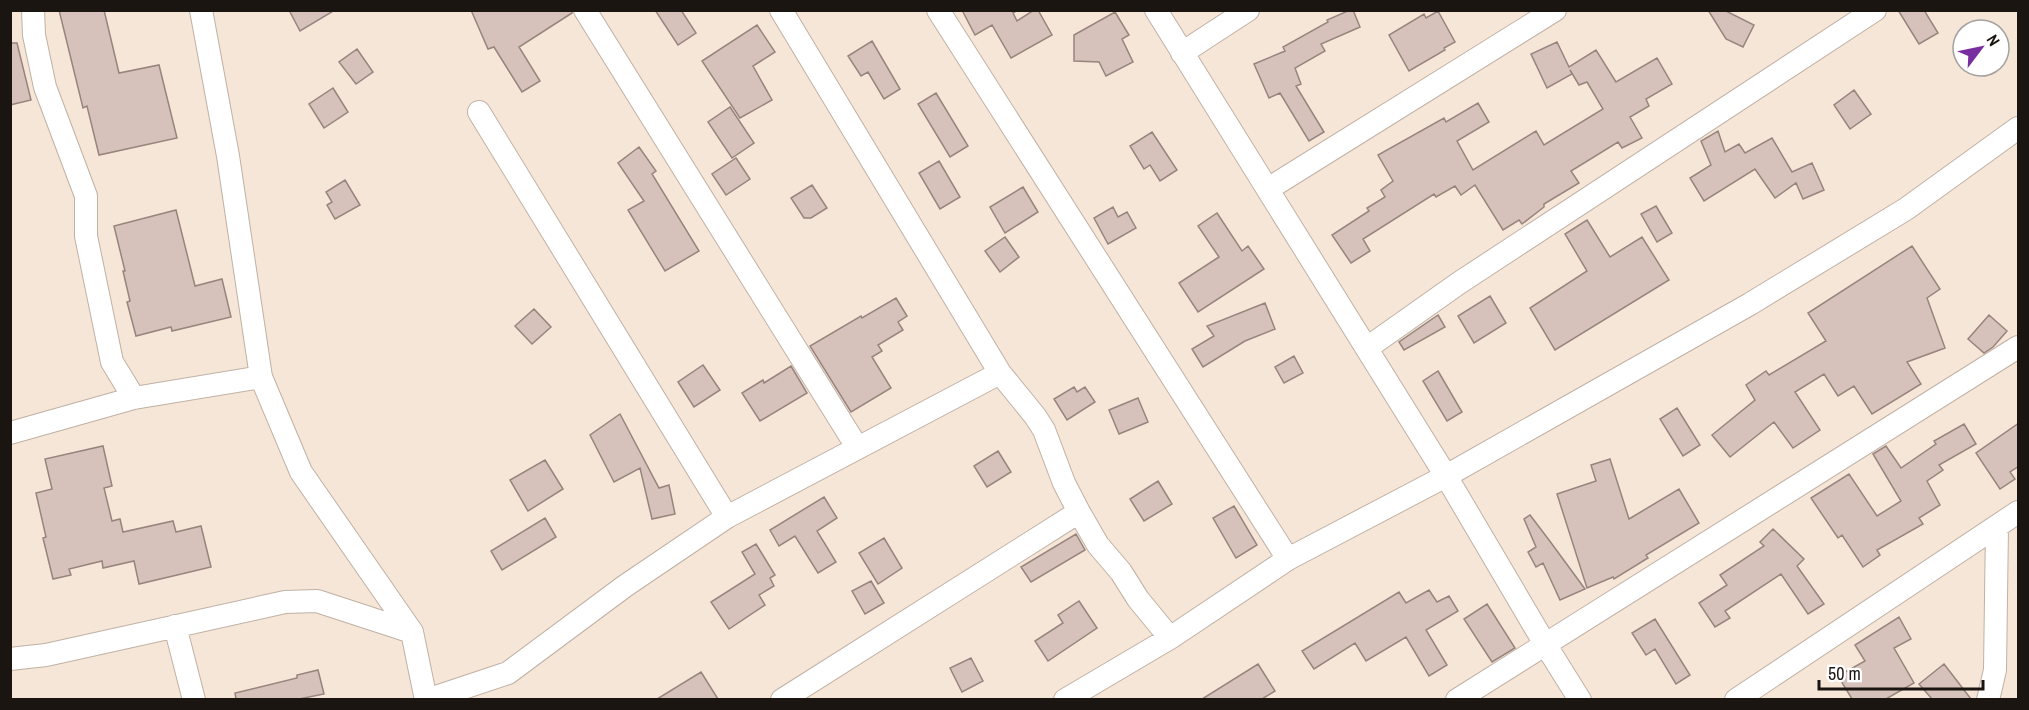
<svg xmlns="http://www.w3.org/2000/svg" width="2029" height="710" font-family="'Archivo Narrow',sans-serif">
  <rect width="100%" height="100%" fill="#f6e6d8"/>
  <path fill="#d6c2bb" stroke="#97847d" stroke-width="1.5" d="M59 10H104L119 73 159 65 177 138 99 155 87 106 83 108Z
    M289 10H335L300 31Z
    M471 10H572V13L519 47 540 81 522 92 494 47 488 49Z
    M655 10H681L696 33 678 45Z
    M962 10H1018L1013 13 1017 21 1034 10H1038L1052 35 1011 58 992 25 975 35Z
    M1350 10H1353L1360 27 1321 44 1325 51 1295 68 1301 84 1296 86 1324 132 1309 141 1280 93 1269 98 1254 64 1285 51 1283 47 1328 22 1327 20Z
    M1708 10H1724L1754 25 1743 47 1726 39Z
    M1898 10H1924L1938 33 1919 44Z
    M1438 11 1455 42 1444 48 1445 50 1409 71 1389 35 1424 14 1426 18Z
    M1115 12 1129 35 1122 39 1133 62 1106 76 1099 62 1074 61V35Z
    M757 25 775 52 753 66 772 100 740 118 702 61Z
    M872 41 900 89 884 99 868 72 861 76 848 56Z
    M1557 42 1569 67 1596 50 1616 82 1657 58 1672 84 1646 99 1649 106 1630 117 1642 138 1622 148 1618 142 1571 171 1579 183 1544 204V207L1522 224 1519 220 1503 230 1475 185 1461 195 1455 186 1436 197 1434 194 1363 239 1370 251 1351 263 1332 235 1369 211 1367 208 1385 197 1381 190 1393 181 1378 155 1444 118 1446 122 1478 103 1489 122 1457 141 1473 170 1536 131 1544 145 1603 109 1587 82 1579 85 1570 70 1572 74 1547 88 1531 54Z
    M10 43H17L31 100 10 105Z
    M357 49 373 72 356 84 339 62Z
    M333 88 348 112 324 128 309 104Z
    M1854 90 1871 114 1850 129 1834 105Z
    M936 93 968 146 950 157 918 104Z
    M730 107 754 143 732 158 708 122Z
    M1718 131 1725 152 1739 144 1745 153 1772 138 1792 172 1812 163 1824 190 1803 199 1796 183 1775 198 1755 169 1704 201 1690 178 1711 165 1701 141Z
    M1152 132 1177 170 1160 181 1150 165 1144 169 1130 146Z
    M639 147 656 171 652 174 699 251 665 271 628 210 644 201 618 163Z
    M736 158 750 179 726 195 712 174Z
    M939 161 960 197 940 209 919 173Z
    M345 180 360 205 335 219 327 205 332 202 326 192Z
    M812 185 827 208 811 218H804L791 198Z
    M1023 187 1038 212 1005 233 990 207Z
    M1656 206 1672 233 1657 242 1641 214Z
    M1113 207 1118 217 1127 212 1136 228 1108 244 1094 218Z
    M176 210 195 286 222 279 231 317 172 331 171 327 136 336 127 302 130 301 123 271H125L114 226Z
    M1217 213 1242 251 1248 246 1264 269 1198 312 1179 283 1219 257 1198 226Z
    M1587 220 1610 257 1642 237 1669 280 1555 350 1530 308 1587 271 1565 234Z
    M1005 237 1019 257 1000 272 985 251Z
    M1912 246 1940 289 1927 298 1945 348 1907 362 1921 384 1872 414 1854 386 1838 396 1824 374 1795 392 1820 430 1793 448 1774 422 1730 457 1712 435 1755 400 1746 385 1766 371 1769 375 1826 341 1808 313Z
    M1490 296 1506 323 1474 343 1458 316Z
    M896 298 907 316 898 322 903 330 878 345 882 351 872 357 891 388 851 412 810 346 861 316 862 318Z
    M1265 303 1275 329 1245 341 1203 367 1192 349 1214 336 1207 326Z
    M534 309 551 327 532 344 515 326Z
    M1438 315 1445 327 1404 350 1399 342Z
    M1989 315 2007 331 1993 347 1984 353 1968 339Z
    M1294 356 1303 373 1284 383 1275 367Z
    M703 365 720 390 694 407 678 382Z
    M791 366 807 393 760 421 742 393 763 380 764 383Z
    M1438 371 1462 412 1447 421 1423 381Z
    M1074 387 1077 392 1085 387 1095 402 1067 420 1054 399Z
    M1138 398 1148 422 1119 434 1109 410Z
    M1677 408 1700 445 1683 456 1660 419Z
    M620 414 659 488 669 485 675 514 652 519 640 468 614 482 590 435Z
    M2019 423V466L2010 472 2015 479 2000 489 1976 453Z
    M1964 424 1976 444 1939 465 1943 470 1927 481 1940 505 1919 518 1923 524 1877 550 1880 555 1863 567 1842 535 1838 538 1811 498 1849 474 1877 516 1901 501 1873 454 1886 446 1901 468 1936 444 1934 441Z
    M103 446 112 486 104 488 112 521 120 519 123 532 173 521 176 532 201 526 211 567 139 584 134 561 103 568 102 561 69 569 71 575 53 579 43 538 46 537 36 493 52 489 45 459Z
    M998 451 1011 472 987 487 974 466Z
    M1610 459 1629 519 1679 489 1699 523 1646 555 1648 558 1614 579 1613 577 1587 588 1557 494 1596 481 1591 465Z
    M545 460 563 489 528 511 510 480Z
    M1158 481 1172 504 1144 521 1130 499Z
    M824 497 837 518 817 531 836 562 818 573 795 536 779 546 770 530Z
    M1234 506 1257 545 1236 558 1213 518Z
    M1530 515 1549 540 1585 589 1560 600 1543 563 1536 567 1528 552 1536 547 1524 519Z
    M545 518 556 537 502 570 491 551Z
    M1773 529 1804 559 1797 566 1824 604 1808 614 1781 574 1725 611 1730 618 1715 627 1699 603 1727 585 1720 575 1764 546 1760 542Z
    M1076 534 1085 550 1031 582 1021 567Z
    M884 538 902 568 878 584 859 553Z
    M756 544 775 575 770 578 774 586 759 595 765 605 729 629 711 602 755 574 742 552Z
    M871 581 884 603 865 614 852 591Z
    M1429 590 1437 602 1449 596 1458 611 1426 630 1447 665 1429 676 1406 637 1366 661 1355 643 1314 669 1302 651 1399 592 1406 603Z
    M1079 601 1097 628 1048 661 1035 641 1063 623 1058 615Z
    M1487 604 1515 648 1492 662 1464 619Z
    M1899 617 1911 639 1894 648 1914 683 1886 699H1852L1838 676 1865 661 1855 645Z
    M1655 619 1690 675 1676 684 1655 649 1646 655 1632 633Z
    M971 658 983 681 962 692 950 668Z
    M1258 664 1275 691 1262 699H1202Z
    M1944 664 1971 699H1932L1919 684Z
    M318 670 324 694 299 699H236L235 693 297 678V675Z
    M701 672 718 699H657Z"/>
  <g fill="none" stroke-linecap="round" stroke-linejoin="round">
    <g stroke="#c0b1a4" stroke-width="24">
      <path id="minor" d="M33 10 34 35 45 87 86 196V236L112 362 134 398
        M201 10 228 156 261 377 301 472 412 632 426 700
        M585 10 857 447
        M781 10 1000 373 1035 416 1044 430 1064 483 1079 512 1098 545 1121 572 1138 599 1170 638
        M938 10 1288 559
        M1156 10 1446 476 1545 644 1580 700
        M1182 53 1248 10
        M479 112 727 517
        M1268 189 1555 10
        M1367 348 1459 283 1875 10
        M10 433 134 398 261 377
        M175 626 194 700
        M10 659 46 655 285 602 317 601 412 632
        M427 700 508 673 625 586 727 517 1000 373
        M782 700 1079 512
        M1065 700 1170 638 1288 559 1446 476 1750 304 1906 209 2018 128
        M1457 700 2018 347
        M1736 700 2018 512
        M1988 700 1995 670 1997 526"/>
    </g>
    <use href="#minor" stroke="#fff" stroke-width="22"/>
  </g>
  <rect width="2029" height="710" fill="none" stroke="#1b1511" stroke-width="24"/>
  <g transform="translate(1981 48) rotate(58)"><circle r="28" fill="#ffffff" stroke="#a4a1a0" stroke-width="1.5"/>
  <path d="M0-4.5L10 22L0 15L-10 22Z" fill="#792ea0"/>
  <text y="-9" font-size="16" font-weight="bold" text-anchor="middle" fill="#1b1511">N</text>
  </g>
  <path d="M1819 680v9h164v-9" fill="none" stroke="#1b1511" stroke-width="3"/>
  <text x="1828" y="680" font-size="18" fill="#1b1511" stroke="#ffffff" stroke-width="4.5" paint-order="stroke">50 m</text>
</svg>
